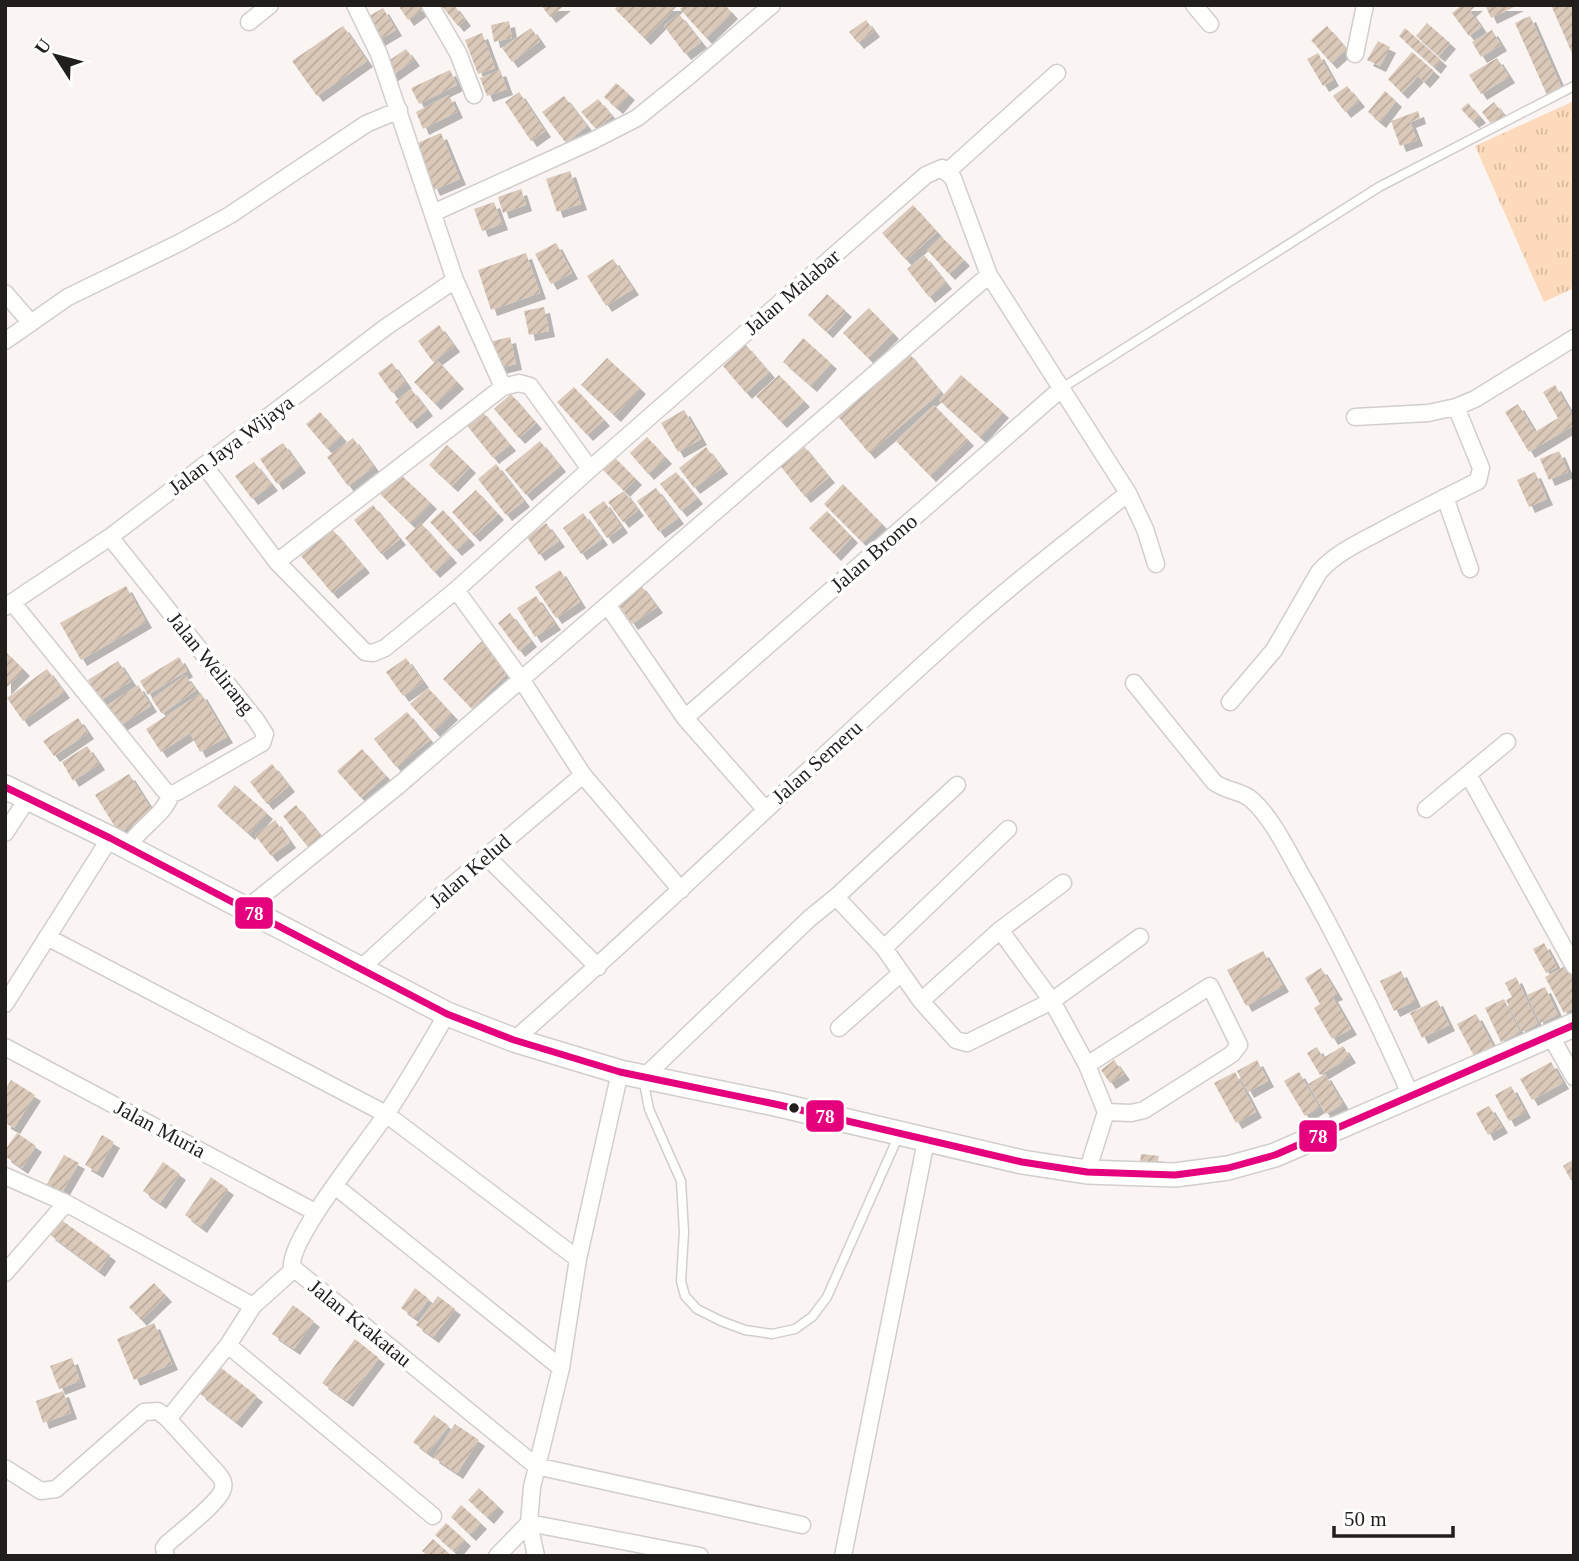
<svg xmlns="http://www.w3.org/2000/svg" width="1579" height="1561" font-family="'Times New Roman',serif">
  <defs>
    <pattern id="park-tufts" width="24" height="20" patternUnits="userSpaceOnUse" patternTransform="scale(1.75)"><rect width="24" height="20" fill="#fddabc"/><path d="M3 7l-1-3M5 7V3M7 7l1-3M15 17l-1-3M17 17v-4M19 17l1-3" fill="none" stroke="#d9bba1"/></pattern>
    <pattern id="building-hatch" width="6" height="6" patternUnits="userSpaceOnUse" patternTransform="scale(1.75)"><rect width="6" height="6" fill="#dac8b9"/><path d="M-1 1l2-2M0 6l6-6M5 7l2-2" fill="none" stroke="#bbab9e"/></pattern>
    <filter id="shadow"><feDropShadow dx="6" dy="6" stdDeviation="0" flood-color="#0004"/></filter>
  </defs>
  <rect width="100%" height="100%" fill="#faf5f2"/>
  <path fill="url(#park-tufts)" d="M1574 101V288L1544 302 1475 146Z"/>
  <path fill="url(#building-hatch)" filter="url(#shadow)" d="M398 5H421L423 9 408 20Z
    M441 5H454L465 20 458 26Z
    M541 5H565L550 17Z
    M618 5H678L645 39 615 9Z
    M684 5H725L732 13 706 38 680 9Z
    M1462 5H1477L1470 11 1481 27 1469 36 1452 13Z
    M1485 5H1518L1491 18Z
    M1551 5H1574V58Z
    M383 8 396 30 379 40 366 18Z
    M679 14 701 42 685 54 664 26Z
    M1530 16 1562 89 1547 95 1515 23Z
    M866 20 874 31 858 43 849 32Z
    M509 21 512 38 494 42 491 25Z
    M1427 23 1450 43 1439 56 1416 36Z
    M343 26 367 61 317 96 292 61Z
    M1327 26 1347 49 1331 63 1311 40Z
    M531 28 540 41 512 62 502 48Z
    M1405 28 1441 60 1435 68 1399 36Z
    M1492 30 1501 45 1481 57 1472 42Z
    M482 33 495 68 478 74 465 40Z
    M1378 41 1390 47 1380 66 1367 60Z
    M406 49 414 60 391 76 384 64Z
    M1412 52 1434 71 1424 82 1418 76 1402 93 1388 79Z
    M1318 53 1333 80 1323 86 1307 59Z
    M1497 58 1509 77 1481 94 1469 75Z
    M450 70 457 85 419 104 411 88Z
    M500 70 507 89 487 96 480 78Z
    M616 83 629 94 617 108 604 97Z
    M1347 86 1359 101 1345 112 1333 96Z
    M1385 91 1396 101 1380 122 1368 112Z
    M519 92 545 131 531 141 505 102Z
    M449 95 457 112 423 129 416 112Z
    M564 96 587 126 566 143 542 112Z
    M598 99 612 116 596 129 581 112Z
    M1494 102 1504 115 1492 125 1482 112Z
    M1468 103 1480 117 1473 122 1461 109Z
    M1418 111 1420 118 1410 122 1417 140 1400 146 1391 121Z
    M441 133 460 179 434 190 415 144Z
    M570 171 581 204 557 212 546 179Z
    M521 189 526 205 503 213 498 197Z
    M494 202 502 224 482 231 474 209Z
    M913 205 937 232 906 260 882 233Z
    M941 236 964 260 949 274 927 250Z
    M556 243 572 273 551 284 535 254Z
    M526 253 540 293 491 310 478 270Z
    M924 255 946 283 929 297 907 269Z
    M613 259 633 289 606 306 587 276Z
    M827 294 846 311 827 332 808 315Z
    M544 307 549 331 529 335 524 311Z
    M869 308 893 333 868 358 843 333Z
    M439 325 454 346 433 362 418 341Z
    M510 337 516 364 495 369 489 342Z
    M803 338 831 363 811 386 783 362Z
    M746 345 769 372 746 393 723 366Z
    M908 352 941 392 869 453 836 414Z
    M607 358 640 388 615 416 581 385Z
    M437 360 458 383 435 404 414 382Z
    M392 363 406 383 392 393 378 373Z
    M779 375 804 401 781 422 756 396Z
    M961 375 1003 412 980 437 939 400Z
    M1555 385 1574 418V425L1529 452 1505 412 1518 404 1535 432 1558 418 1543 392Z
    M574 387 604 420 587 435 557 402Z
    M411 389 427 410 411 423 395 402Z
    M511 394 536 423 519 438 494 409Z
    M934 405 968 440 930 476 896 441Z
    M481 410 510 445 493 458 465 423Z
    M684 410 701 439 678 452 661 423Z
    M320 412 341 436 327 449 306 424Z
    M647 437 666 458 648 474 630 453Z
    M353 438 374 467 348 486 327 457Z
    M540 441 560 466 526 495 505 470Z
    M283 443 300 467 277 484 260 459Z
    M802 444 829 477 805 497 778 463Z
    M447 445 470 467 452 486 429 465Z
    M706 447 722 468 694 488 679 468Z
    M1559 451 1568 472 1549 480 1540 459Z
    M614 457 636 479 624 491 602 469Z
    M254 462 272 485 252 499 235 476Z
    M496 464 524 501 506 515 478 479Z
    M676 472 697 498 681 511 660 484Z
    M1535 472 1547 499 1529 507 1517 480Z
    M399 473 431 503 411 524 380 494Z
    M843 484 882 524 863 543 824 504Z
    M656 488 678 518 659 532 637 501Z
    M476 490 498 514 474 536 452 512Z
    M624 491 638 510 623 522 608 502Z
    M604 501 622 527 607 538 589 512Z
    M373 505 400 539 381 554 354 520Z
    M443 510 469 539 456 550 430 522Z
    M827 511 852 537 835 555 809 528Z
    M583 513 602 539 581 554 563 528Z
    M421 523 451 557 434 572 405 538Z
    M546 523 559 541 539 555 527 537Z
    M332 529 364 567 332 593 301 556Z
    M560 570 580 602 556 618 535 587Z
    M640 584 657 607 632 624 616 601Z
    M126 586 146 622 81 660 60 623Z
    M536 596 555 624 535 637 517 608Z
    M510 613 531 641 519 651 498 623Z
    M483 640 511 670 472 709 443 679Z
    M5 651 24 670 5 689Z
    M179 657 187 671 148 695 140 681Z
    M406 658 423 682 403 696 386 672Z
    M118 661 131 681 101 700 88 680Z
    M47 669 64 692 23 721 7 698Z
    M185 675 196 690 162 714 152 699Z
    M138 685 151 706 119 726 106 706Z
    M428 688 452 714 434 731 410 704Z
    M201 693 227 737 200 752 190 733 161 752 146 729Z
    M407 712 430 740 396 767 374 739Z
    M78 718 88 733 54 756 43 741Z
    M87 746 99 764 73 781 62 762Z
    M362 749 386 776 361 798 337 771Z
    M272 764 289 786 267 804 250 782Z
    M129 774 153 812 119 833 95 795Z
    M235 785 267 813 249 834 217 806Z
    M296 805 321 836 308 847 283 816Z
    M275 820 290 842 271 856 255 835Z
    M1544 943 1557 967 1546 973 1533 949Z
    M1263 951 1283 986 1246 1006 1227 970Z
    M1569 964 1574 973V1008L1564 1013 1545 977Z
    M1321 968 1337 994 1332 996 1351 1029 1332 1039 1314 1008 1320 1004 1305 978Z
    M1401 971 1415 1001 1394 1011 1380 981Z
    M1516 977 1538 1024 1522 1032 1506 1000 1512 997 1505 983Z
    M1545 987 1558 1015 1540 1023 1527 995Z
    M1504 999 1520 1032 1501 1042 1485 1008Z
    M1437 1000 1449 1025 1422 1038 1410 1013Z
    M1476 1014 1493 1046 1474 1056 1457 1024Z
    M1343 1046 1350 1057 1320 1075 1307 1053 1317 1047 1323 1058Z
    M1114 1060 1124 1074 1110 1083 1101 1070Z
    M1257 1060 1268 1081 1248 1092 1237 1071Z
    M1551 1062 1563 1083 1532 1100 1520 1079Z
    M1235 1072 1256 1112 1236 1123 1214 1083Z
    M1299 1072 1319 1107 1305 1116 1284 1081Z
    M1325 1074 1343 1104 1326 1114 1308 1084Z
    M11 1080 35 1095 14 1128 5 1123V1090Z
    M1511 1086 1525 1112 1509 1121 1495 1095Z
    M1489 1106 1502 1127 1488 1135 1476 1113Z
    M17 1133 36 1146 22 1168 5 1156V1150Z
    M102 1135 114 1142 97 1172 85 1165Z
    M1141 1154 1159 1156 1157 1167 1140 1164Z
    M64 1155 79 1163 60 1196 45 1187Z
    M1574 1159V1179L1571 1180 1563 1166Z
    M163 1162 180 1174 160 1203 143 1191Z
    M211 1177 228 1189 201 1227 185 1215Z
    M60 1219 110 1255 99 1271 49 1234Z
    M154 1283 166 1296 141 1320 129 1307Z
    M415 1288 429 1299 415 1318 401 1308Z
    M438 1296 455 1309 433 1337 416 1325Z
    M293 1305 314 1321 294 1349 272 1334Z
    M154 1323 172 1364 134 1380 117 1339Z
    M355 1339 379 1358 347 1401 322 1383Z
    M72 1358 80 1381 59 1389 50 1366Z
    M220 1367 257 1396 236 1422 199 1393Z
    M63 1391 71 1413 43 1423 36 1401Z
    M434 1415 449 1426 428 1453 413 1442Z
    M455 1424 479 1440 457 1473 433 1457Z
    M479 1488 498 1506 488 1518 468 1500Z
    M461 1505 481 1523 470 1535 451 1517Z
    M446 1523 465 1540 455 1552 435 1535Z
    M433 1539 452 1556H428L422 1551Z"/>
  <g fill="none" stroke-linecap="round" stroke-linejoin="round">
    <g stroke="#d1cecc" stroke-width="11">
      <path id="lane" d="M1062 388 1379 187 1574 86
        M643 1078 649 1109 681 1181 684 1232 681 1281 685 1296 697 1309 721 1321 745 1330 772 1334 795 1329 812 1317 827 1297 898 1137"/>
    </g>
    <g stroke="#d1cecc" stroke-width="19">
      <path id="street" d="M355 5 379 54 455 280 503 387
        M430 5 458 53 474 95
        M1194 5 1210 24
        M249 22 270 5
        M1355 54 1365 5
        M948 171 1057 73
        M433 213 594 140 637 118 689 76 772 5
        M5 293 31 323
        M5 341 68 297 179 243 230 215 366 124 399 110
        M1355 417 1428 413 1456 407 1475 399 1574 338
        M204 465 277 562 365 652 373 653 385 648 456 590 521 679 583 775 681 890
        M1445 497 1470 569
        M110 537 256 720 265 734 262 743 177 792 171 794
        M277 562 503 387 519 383 530 386 590 469
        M456 590 590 469 926 175 942 168 953 178 989 275 1128 493 1145 529 1156 564
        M12 602 165 791 171 794
        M608 606 685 718 765 809
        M5 607 110 537 386 327 455 280
        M1134 683 1214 782C1227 792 1241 790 1252 800 1271 817 1287 849 1299 871 1341 943 1377 1020 1411 1096
        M1230 702 1274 650 1319 572C1335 554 1356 544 1377 533 1410 515 1444 498 1478 481L1481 468 1456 407
        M685 718 1062 388
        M1469 776 1574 966
        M1426 809 1507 742
        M5 833 28 798
        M128 847C139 827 164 816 171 794
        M486 856 598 967
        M836 897 957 785
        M246 909 399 785 989 275
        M1000 930 1063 883
        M47 937 386 1114 578 1259
        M884 948 1008 829
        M360 969 449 888 583 775
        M921 1001 956 1040 967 1043 1052 1001 1140 937
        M5 1004 110 838
        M447 1014C427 1048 407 1083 385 1116 366 1144 289 1239 292 1267L536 1466 802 1525
        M839 1028 900 974
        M1550 1035 1574 1077
        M514 1040C669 905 814 761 968 624 1019 578 1074 537 1128 493
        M5 1047 315 1212
        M1087 1065 1210 986 1239 1045 1232 1054 1144 1110 1131 1113 1106 1112
        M643 1078 810 918 836 897 884 948 921 1001 1000 930 1052 1001 1087 1065 1106 1112 1087 1172
        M5 1176 66 1203 253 1306
        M335 1186 561 1368
        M5 1273 66 1203
        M228 1345 433 1516
        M168 1419 228 1345 253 1306 294 1269
        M5 1468 41 1491 56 1489 144 1412 158 1411 168 1419 219 1475C223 1480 225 1485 222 1491 217 1504 179 1533 167 1544L164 1548 166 1556
        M497 1556 529 1523 700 1556
        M536 1556 529 1523 532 1487 561 1368 578 1259 620 1072
        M843 1556 926 1141"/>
    </g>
    <g stroke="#d1cecc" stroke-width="26">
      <path id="secondary" d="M5 787 110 838 447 1014 514 1040 620 1072 775 1104 1022 1162 1087 1172 1175 1175 1228 1168 1275 1155 1574 1025"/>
    </g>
    <use href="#lane" stroke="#fefefd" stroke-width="8"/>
    <use href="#street" stroke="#fefefd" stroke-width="16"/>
    <use href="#secondary" stroke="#fefefd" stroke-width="23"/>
    <g stroke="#fff" stroke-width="12">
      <path id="bus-1" d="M5 787 110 838 447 1014 514 1040 620 1072 775 1104 1022 1162 1087 1172 1175 1175 1228 1168 1275 1155 1574 1025"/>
    </g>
    <use href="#bus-1" stroke="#e5007d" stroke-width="7"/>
  </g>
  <circle fill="#211e1c" stroke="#fff" stroke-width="2.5" cx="794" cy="1108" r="6"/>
  <g text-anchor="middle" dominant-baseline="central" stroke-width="7" stroke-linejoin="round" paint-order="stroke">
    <g font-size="21" fill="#211e1c" stroke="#fff">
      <text transform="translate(792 292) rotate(-41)">Jalan Malabar</text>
      <text transform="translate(231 445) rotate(-37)">Jalan Jaya Wijaya</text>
      <text transform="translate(874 553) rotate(-41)">Jalan Bromo</text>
      <text transform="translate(211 663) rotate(51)">Jalan Welirang</text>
      <text transform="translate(817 762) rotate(-42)">Jalan Semeru</text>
      <text transform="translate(470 871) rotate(-41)">Jalan Kelud</text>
      <text transform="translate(160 1129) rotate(28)">Jalan Muria</text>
      <text transform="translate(360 1323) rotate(39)">Jalan Krakatau</text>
    </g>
  </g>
  <g stroke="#fff" stroke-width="2.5">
    <rect x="234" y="896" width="40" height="34" rx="7" fill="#e5007d"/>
    <rect x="805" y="1099" width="40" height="34" rx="7" fill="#e5007d"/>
    <rect x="1298" y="1119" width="40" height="34" rx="7" fill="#e5007d"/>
  </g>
  <g font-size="19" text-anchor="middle" font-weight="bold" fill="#fff">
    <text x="254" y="920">78</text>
    <text x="825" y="1123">78</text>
    <text x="1318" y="1143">78</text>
  </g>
  <rect width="1579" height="1561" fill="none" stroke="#211e1c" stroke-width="14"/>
  <g transform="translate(56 56) rotate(306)" stroke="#ffffff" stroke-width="5" paint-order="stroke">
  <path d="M0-5L12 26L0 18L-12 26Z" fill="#211e1c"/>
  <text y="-10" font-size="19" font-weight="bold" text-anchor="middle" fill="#211e1c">U</text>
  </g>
  <path d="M1334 1526v10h119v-10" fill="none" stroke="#211e1c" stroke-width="3.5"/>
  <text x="1344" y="1526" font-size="21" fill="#211e1c" stroke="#ffffff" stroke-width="5" paint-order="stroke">50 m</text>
</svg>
